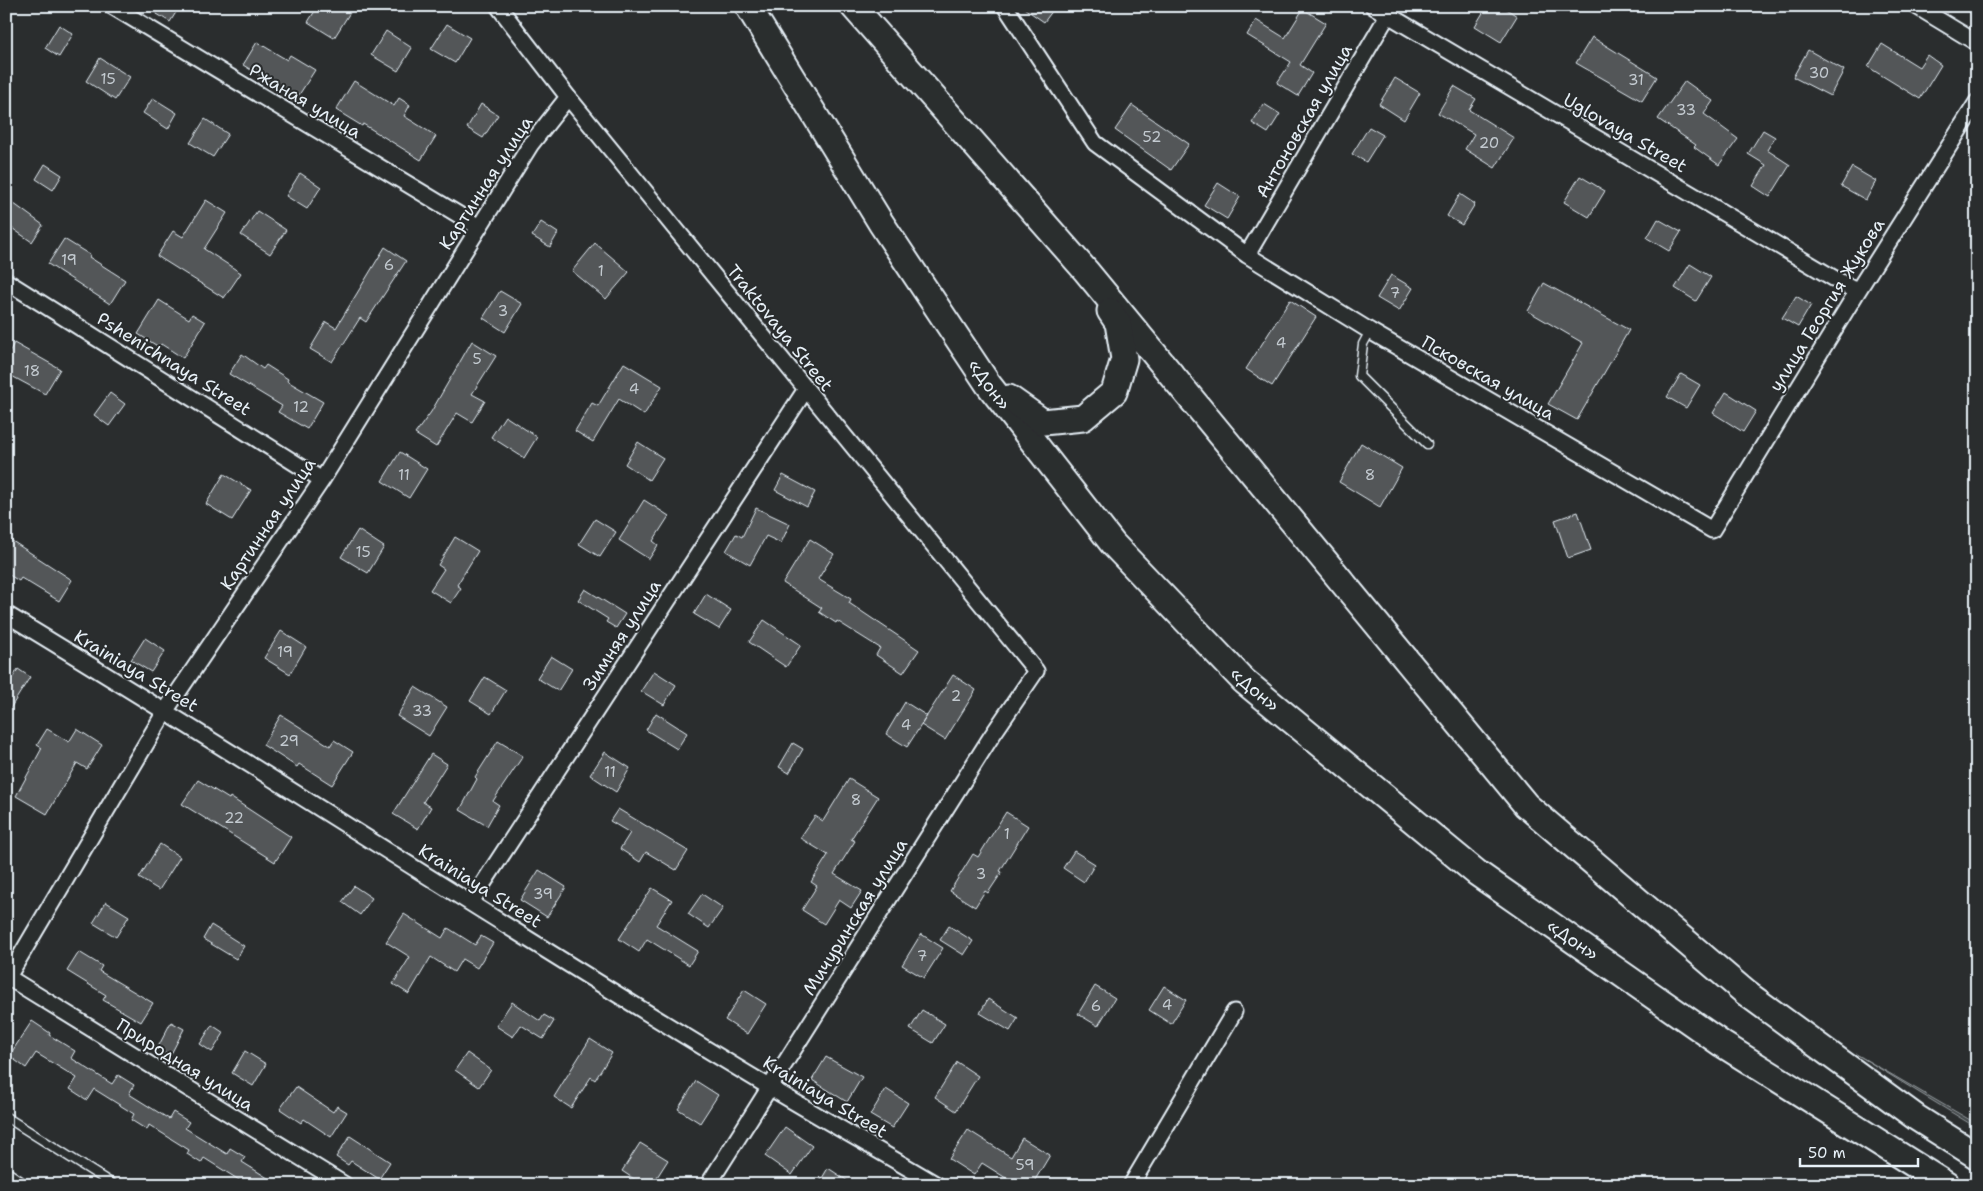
<svg xmlns="http://www.w3.org/2000/svg" width="1983" height="1191" font-family="'Shantell Sans',sans-serif">
  <rect width="100%" height="100%" fill="#2a2d2e"/>
  <filter id="ink" filterUnits="userSpaceOnUse"><feTurbulence type="fractalNoise" baseFrequency=".02" numOctaves="2"/><feDisplacementMap in="SourceGraphic" scale="10" xChannelSelector="R" yChannelSelector="G"/><feConvolveMatrix kernelMatrix="1 2 1 2 8 2 1 2 1" color-interpolation-filters="sRGB"/></filter>
  <g filter="url(#ink)">
    <path fill="#424648" stroke="#959ca0" d="M1856 1054 1977 1124V1128Z"/>
    <path fill="#535759" stroke="#e8f1f8" d="M144 6H180L170 22Z
      M318 6H354L334 38 308 22Z
      M1021 6H1056L1044 22Z
      M1487 6H1502L1517 16 1501 42 1475 26Z
      M1303 9 1326 23 1300 65 1312 73 1298 96 1277 83 1291 62 1247 35 1256 20 1285 38Z
      M447 24 470 38 455 63 431 49Z
      M59 25 73 34 59 57 45 48Z
      M386 31 412 48 398 71 371 55Z
      M1592 37 1657 77 1642 101 1576 63Z
      M257 42 287 60 290 55 315 70 297 98 243 65Z
      M1882 44 1919 67 1927 55 1941 65 1920 99 1868 67Z
      M1808 50 1844 70 1830 96 1793 77Z
      M100 58 130 77 115 100 86 81Z
      M1395 78 1420 93 1404 120 1379 104Z
      M354 81 394 106 399 98 410 105 404 116 436 136 421 160 363 124 362 126 336 110Z
      M1685 81 1713 101 1704 114 1738 139 1719 165 1694 147 1696 145 1658 119Z
      M1454 86 1476 99 1469 110 1514 138 1495 168 1465 149 1474 134 1438 113Z
      M153 98 177 113 168 129 143 113Z
      M481 104 498 115 483 138 467 128Z
      M1264 104 1280 114 1268 133 1252 123Z
      M1132 105 1189 144 1171 170 1115 130Z
      M205 119 228 134 213 157 190 143Z
      M1369 127 1383 135 1366 162 1352 154Z
      M1763 130 1775 137 1767 150 1790 165 1770 197 1753 186 1766 165 1748 154Z
      M45 164 62 175 53 190 36 179Z
      M1852 167 1876 181 1866 200 1841 186Z
      M300 173 321 187 307 209 286 196Z
      M1580 176 1605 191 1589 217 1564 202Z
      M1218 183 1240 197 1227 219 1204 205Z
      M1460 194 1475 204 1462 225 1447 216Z
      M6 198 43 225 32 242 6 224Z
      M206 200 227 213 204 249 241 273 224 298 157 256 173 231 183 237Z
      M257 211 286 230 270 254 241 235Z
      M1658 219 1681 232 1669 251 1647 238Z
      M541 222 558 233 550 247 532 236Z
      M64 239 90 255 89 257 125 280 110 304 48 264Z
      M595 243 629 272 606 299 572 271Z
      M385 247 406 261 366 322 360 318 332 362 310 349 326 322 336 328Z
      M1690 264 1711 277 1696 301 1675 288Z
      M1391 275 1413 288 1399 311 1377 298Z
      M1544 283 1629 330 1577 420 1548 404 1583 343 1528 311Z
      M500 291 522 304 505 332 483 318Z
      M1796 296 1811 305 1798 327 1782 318Z
      M159 300 189 319 192 314 205 322 183 358 161 344 159 347 138 334Z
      M1290 300 1316 317 1272 386 1246 369Z
      M472 341 496 356 472 394 485 401 472 422 457 413 436 447 415 434 431 412Z
      M14 343 60 369 45 394 6 373V358Z
      M242 354 263 369 266 365 288 379 287 381 323 402 307 429 278 412 282 406 229 374Z
      M624 363 662 386 644 415 619 399 593 442 575 431 592 403 598 406Z
      M1681 374 1700 385 1686 408 1667 397Z
      M1726 392 1756 411 1743 432 1713 413Z
      M110 393 125 404 109 426 94 415Z
      M505 416 537 437 524 458 491 437Z
      M638 442 663 458 649 480 625 464Z
      M1361 443 1402 468 1380 507 1339 482Z
      M400 452 427 469 409 498 382 481Z
      M224 474 251 490 232 520 206 504Z
      M783 475 815 492 807 507 775 490Z
      M644 500 669 516 653 541 658 545 649 559 619 540Z
      M756 508 790 524 781 543 766 536 750 565 726 551 736 534 742 537Z
      M1578 512 1591 550 1568 558 1555 520Z
      M595 519 616 532 600 557 579 544Z
      M358 530 384 547 368 573 341 557Z
      M6 537 72 580 59 601 21 578 19 581 6 573Z
      M455 537 478 551 457 585 461 588 451 603 430 590 444 569 438 565Z
      M810 539 834 554 818 579 851 599 849 603 919 650 903 673 876 655 880 648 837 621 836 623 819 612 822 608 783 583Z
      M585 589 625 614 616 628 606 622 608 619 578 600Z
      M706 594 731 610 719 629 694 614Z
      M764 620 801 645 786 667 749 642Z
      M281 631 306 647 290 674 264 658Z
      M145 638 165 651 151 672 131 660Z
      M551 656 572 669 558 691 537 678Z
      M18 669 30 677 6 715V688Z
      M654 671 676 685 664 705 641 691Z
      M953 675 976 690 945 740 921 725Z
      M485 677 506 690 491 714 470 701Z
      M415 687 447 707 429 736 397 716Z
      M905 702 927 716 907 747 886 734Z
      M656 713 687 733 677 749 646 730Z
      M281 715 330 746 334 740 353 752 332 785 299 764 297 767 263 745Z
      M47 729 69 742 77 729 102 745 87 769 77 763 47 814 16 796 42 748 37 745Z
      M498 741 523 756 493 801 499 805 487 826 460 810 477 779 475 777Z
      M793 743 803 749 789 773 779 767Z
      M605 752 630 768 616 792 590 775Z
      M431 754 447 764 423 802 431 807 418 829 393 814Z
      M849 779 878 797 851 839 855 841 834 874 862 891 851 908 839 900 824 924 802 910 817 886 811 882 828 855 800 838 815 816 823 821Z
      M198 780 229 799 230 797 291 837 275 862 182 804Z
      M618 809 688 851 676 870 646 852 640 862 620 849 630 833 610 821Z
      M1006 812 1028 826 1000 871 1002 872 988 893 985 891 975 907 950 891 973 854 978 857Z
      M160 844 180 857 159 890 139 878Z
      M1074 851 1095 864 1084 882 1063 868Z
      M539 870 566 887 547 917 520 900Z
      M354 886 372 898 360 915 342 902Z
      M652 888 672 900 656 925 698 951 689 965 647 939 639 952 619 939Z
      M702 894 723 908 709 928 688 914Z
      M106 902 129 916 116 937 93 923Z
      M404 914 442 938 448 928 475 945 481 936 493 943 477 968 462 959 454 972 431 957 409 994 393 984 410 957 386 942Z
      M211 925 244 946 236 959 203 939Z
      M949 926 973 941 964 955 940 940Z
      M921 934 943 948 924 978 902 965Z
      M79 952 102 966 99 971 153 1003 141 1022 103 1000 106 995 67 971Z
      M1095 986 1115 998 1098 1026 1078 1014Z
      M1164 986 1186 1000 1171 1024 1149 1010Z
      M744 990 766 1004 747 1034 725 1020Z
      M988 999 1018 1018 1010 1031 980 1013Z
      M512 1002 540 1021 544 1015 554 1021 543 1039 521 1025 513 1037 496 1026Z
      M922 1010 945 1024 933 1043 910 1029Z
      M32 1021 50 1033 49 1035 75 1051 71 1058 112 1084 118 1075 134 1085 129 1094 169 1119 173 1112 189 1122 185 1128 227 1154 230 1148 245 1157 242 1162 279 1185H247L204 1158 201 1163 187 1154 189 1150 149 1125 147 1130 131 1120 134 1114 94 1089 87 1100 70 1089 77 1078 36 1053 26 1068 9 1056Z
      M171 1022 184 1029 170 1056 157 1049Z
      M212 1025 224 1033 212 1052 200 1044Z
      M590 1039 612 1053 595 1080 591 1077 571 1108 554 1097Z
      M245 1051 266 1064 253 1086 232 1073Z
      M467 1053 491 1070 479 1087 455 1070Z
      M826 1057 862 1077 847 1102 812 1080Z
      M957 1062 978 1076 956 1111 935 1097Z
      M696 1081 718 1095 700 1123 678 1109Z
      M296 1087 333 1112 337 1106 347 1112 331 1137 304 1119 301 1123 280 1109Z
      M886 1089 908 1103 892 1128 870 1115Z
      M785 1127 812 1146 792 1175 765 1156Z
      M968 1130 1011 1157 1022 1138 1050 1155 1032 1185H1017L982 1163 974 1175 949 1159Z
      M350 1136 390 1162 379 1179 351 1161 348 1165 336 1157Z
      M640 1143 668 1160 652 1185H643L622 1171Z
      M828 1168 854 1185H818Z"/>
    <g fill="none" stroke-linecap="round" stroke-linejoin="round">
      <g stroke="#e8f1f8" stroke-width="11">
        <path id="service" d="M1370 331 1363 344 1359 376 1427 444
          M6 1117 114 1185
          M6 1171 27 1185"/>
      </g>
      <g stroke="#e8f1f8" stroke-width="19">
        <path id="minor" d="M112 6 479 227
          M498 6 568 97 1036 671 991 737 708 1185
          M1005 6 1095 143 1247 255 1370 331 1712 530 1857 292 1977 102
          M1373 6 1857 292
          M1916 6 1977 43
          M1247 255 1392 8
          M6 281 322 480
          M6 614C263 769 513 934 771 1088 826 1121 882 1152 937 1185
          M471 902 806 389
          M6 976 345 1185
          M8 977 166 710 322 480 531 144 568 97
          M1131 1185 1234 1012"/>
      </g>
      <g stroke="#e8f1f8" stroke-width="29">
        <g id="trunk">
          <path id="s1" d="M748 6 881 223 988 384 1113 544 1244 681 1477 873 1722 1044 1947 1185"/>
          <path d="M853 6 1086 271 1526 805 1746 993 1917 1118 1977 1156"/>
          <path d="M1009 398 1043 422 1083 418 1114 392 1124 359 1118 323 1110 311"/>
        </g>
      </g>
      <use href="#service" stroke="#2a2d2e" stroke-width="8"/>
      <use href="#minor" stroke="#2a2d2e" stroke-width="15"/>
      <use href="#trunk" stroke="#2a2d2e" stroke-width="25"/>
    </g>
  </g>
  <g text-anchor="middle" dominant-baseline="central" stroke-width="4" stroke-linejoin="round" paint-order="stroke">
    <g font-size="15" fill="#c3cad0">
      <text x="1819" y="73">30</text>
      <text x="108" y="79">15</text>
      <text x="1636" y="80">31</text>
      <text x="1686" y="110">33</text>
      <text x="1152" y="137">52</text>
      <text x="1489" y="143">20</text>
      <text x="69" y="260">19</text>
      <text x="389" y="265">6</text>
      <text x="601" y="271">1</text>
      <text x="1395" y="293">7</text>
      <text x="503" y="311">3</text>
      <text x="1281" y="343">4</text>
      <text x="477" y="359">5</text>
      <text x="32" y="371">18</text>
      <text x="634" y="389">4</text>
      <text x="301" y="407">12</text>
      <text x="404" y="475">11</text>
      <text x="1370" y="475">8</text>
      <text x="363" y="552">15</text>
      <text x="285" y="652">19</text>
      <text x="956" y="696">2</text>
      <text x="422" y="711">33</text>
      <text x="906" y="725">4</text>
      <text x="289" y="741">29</text>
      <text x="610" y="772">11</text>
      <text x="856" y="800">8</text>
      <text x="234" y="818">22</text>
      <text x="1007" y="834">1</text>
      <text x="981" y="874">3</text>
      <text x="543" y="894">39</text>
      <text x="922" y="956">7</text>
      <text x="1167" y="1005">4</text>
      <text x="1096" y="1006">6</text>
      <text x="1025" y="1165">59</text>
    </g>
    <g font-size="18" fill="#e8f1f8" stroke="#2a2d2e">
      <text transform="translate(305 101) rotate(31)">Ржаная улица</text>
      <text transform="translate(1304 121) rotate(-60)">Антоновская улица</text>
      <text transform="translate(1625 133) rotate(30)">Uglovaya Street</text>
      <text transform="translate(486 183) rotate(-57)">Картинная улица</text>
      <text transform="translate(1827 305) rotate(-58)">улица Георгия Жукова</text>
      <text transform="translate(780 328) rotate(51)">Traktovaya Street</text>
      <text transform="translate(174 364) rotate(32)">Pshenichnaya Street</text>
      <text transform="translate(1488 378) rotate(30)">Псковская улица</text>
      <text stroke="none"><textPath href="#s1" startOffset="449">«Дон»</textPath></text>
      <text transform="translate(268 524) rotate(-56)">Картинная улица</text>
      <text transform="translate(622 635) rotate(-57)">Зимняя улица</text>
      <text transform="translate(136 671) rotate(31)">Krainiaya Street</text>
      <text stroke="none"><textPath href="#s1" startOffset="854">«Дон»</textPath></text>
      <text transform="translate(480 886) rotate(32)">Krainiaya Street</text>
      <text transform="translate(855 917) rotate(-58)">Мичуринская улица</text>
      <text stroke="none"><textPath href="#s1" startOffset="1259">«Дон»</textPath></text>
      <text transform="translate(185 1065) rotate(32)">Природная улица</text>
      <text transform="translate(825 1097) rotate(31)">Krainiaya Street</text>
    </g>
  </g>
  <rect width="1983" height="1191" fill="none" stroke="#2a2d2e" stroke-width="25"/>
  <rect x="12" y="12" width="1958" height="1166" fill="none" stroke="#e8f1f8" stroke-width="2" filter="url(#ink)"/>
  <path d="M1800 1158v8h118v-8" fill="none" stroke="#e8f1f8" stroke-width="2.5"/>
  <text x="1808" y="1158" font-size="15" fill="#e8f1f8" stroke="#2a2d2e" stroke-width="4" paint-order="stroke">50 m</text>
</svg>
